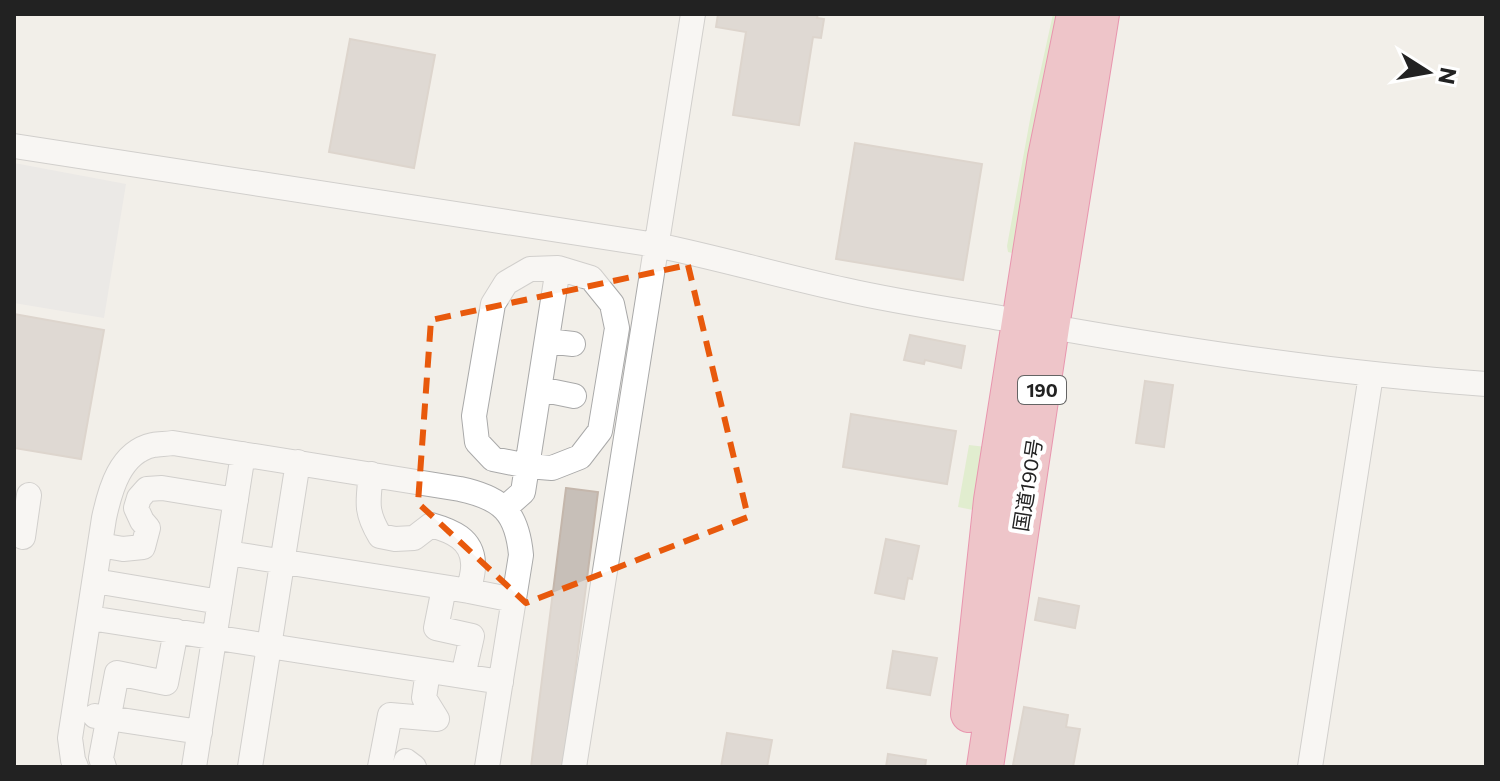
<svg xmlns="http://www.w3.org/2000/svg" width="1500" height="781" font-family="Commissioner,'Noto Sans JP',sans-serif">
  <rect width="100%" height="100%" fill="#f2efe9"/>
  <path fill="#cdebb0" d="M1053 14H1063L1016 254 1008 252 1007 246 1031 114Z
    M969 445 986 447 973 510 958 507Z"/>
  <path fill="#e2e2e2" d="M14 163 126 184 104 318 14 303Z"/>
  <path fill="#c7bfb8" stroke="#c4b6ab" stroke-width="2" d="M718 14H818L817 18 824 19 821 38 813 37 799 125 733 115 746 32 716 27Z
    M350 39 435 55 414 168 329 152Z
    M855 143 982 164 963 280 836 259Z
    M14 314 104 330 81 459 14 448Z
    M910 335 965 346 961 368 925 360 924 364 904 360Z
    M1145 381 1173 385 1164 447 1136 443Z
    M851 414 956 431 947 484 843 467Z
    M566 488 598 492 563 767H531Z
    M886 539 919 546 912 579 908 578 904 599 875 593Z
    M1039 598 1079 606 1075 628 1035 620Z
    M893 651 937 658 930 695 887 688Z
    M1024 707 1068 715 1066 727 1080 729 1073 767H1025L1013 765Z
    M727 733 772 740 767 767H721Z
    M888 754 926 760 925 767H886Z"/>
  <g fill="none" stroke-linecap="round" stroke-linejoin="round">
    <g stroke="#a9a9a9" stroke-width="26">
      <path id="minor" d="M14 146 656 245C719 258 781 276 845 290 902 303 960 311 1018 321 1173 349 1329 373 1486 384
        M558 268 591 278 612 304 617 328 600 431 580 457 552 468 528 466 493 459 477 442 474 416 493 304 506 283 530 269Z
        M547 341 573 344
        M540 389 574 396
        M371 474C368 502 365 511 380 536L395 539 414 538 431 525C452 531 472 539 473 563 474 572 470 582 469 591
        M505 508 523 492 558 268
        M23 537 29 495
        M100 545 123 549 143 547 148 528 142 521 136 508 139 498 147 489 162 488 236 500
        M228 553 469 591 514 600
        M95 581 220 602
        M444 588 436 628 472 636 463 676
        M90 618 501 682
        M428 671 424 698 437 719
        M95 716 200 732
        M76 767 73 760 70 738 104 518C110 490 120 452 153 445 159 444 166 444 173 443L460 489C502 498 517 512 521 555L487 767
        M104 767 101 758 117 673 166 683 176 631
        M194 767 243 454
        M250 767 298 462
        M380 767 390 715 437 719
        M404 767 406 761 414 767
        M574 767 693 14
        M1310 767 1371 375"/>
    </g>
    <g stroke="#dc2a67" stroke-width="38">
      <path id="highway" d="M969 714 992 500 1046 157 1075 14
        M985 767 1051 327 1101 14"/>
    </g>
    <use href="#minor" stroke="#fff" stroke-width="24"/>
    <use href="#highway" stroke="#e892a2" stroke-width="36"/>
  </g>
  <path d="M0 0H1500V781H0ZM688 265 748 517 526 603 418 503 431 320Z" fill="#f2efe9" fill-opacity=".55" fill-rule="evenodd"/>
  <path fill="none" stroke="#e8590c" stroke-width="6" stroke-dasharray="16 10" stroke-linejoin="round" d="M688 265 748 517 526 603 418 503 431 320Z"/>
  <g text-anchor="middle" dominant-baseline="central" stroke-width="8" stroke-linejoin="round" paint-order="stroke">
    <rect fill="#fff" stroke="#646464" stroke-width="2" x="1018" y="376" width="48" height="28" rx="6"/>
    <g font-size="18" font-weight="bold" fill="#222">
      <text x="1042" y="390">190</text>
    </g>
    <g font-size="20" fill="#222" stroke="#fff">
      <text transform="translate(1027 485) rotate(-81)">国道190号</text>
    </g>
  </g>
  <rect width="1500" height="781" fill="none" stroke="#222222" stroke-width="32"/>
  <g transform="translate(1428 72) rotate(101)" stroke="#ffffff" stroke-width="6" paint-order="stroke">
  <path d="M0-6L14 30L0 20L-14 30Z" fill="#222222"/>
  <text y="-12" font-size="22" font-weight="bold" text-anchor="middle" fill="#222222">N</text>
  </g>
</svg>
